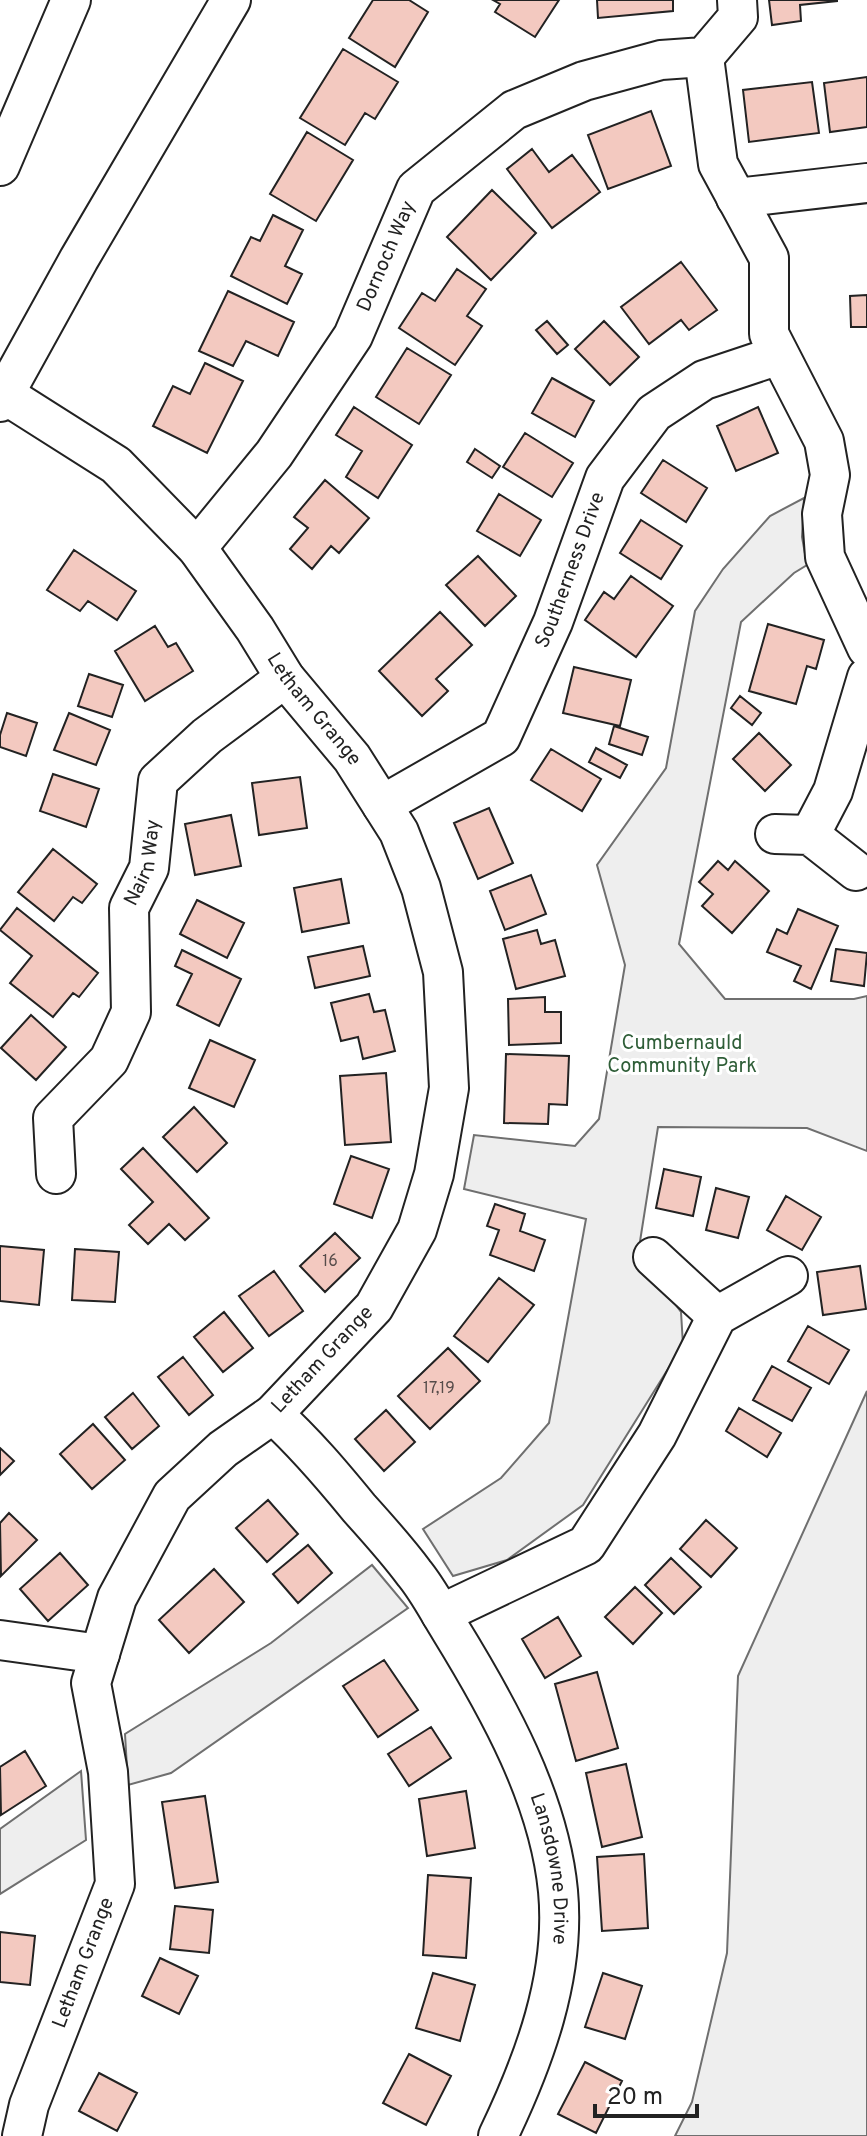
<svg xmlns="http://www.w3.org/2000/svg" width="867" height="2136" font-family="Overpass,sans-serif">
  <rect width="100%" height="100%" fill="#fff"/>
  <path fill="#eee" stroke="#6f6f6f" stroke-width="2" d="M804 498 802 537 807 565 794 573 741 622 679 944 725 999H854L867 996V1151L807 1128 658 1127 638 1254 681 1312 683 1345 583 1505 507 1560 453 1576 423 1529 501 1478 549 1423 586 1219 464 1189 474 1135 575 1146 599 1119 625 965 597 865 666 768 695 611 723 569 770 516Z
    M867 1391V2136H675L692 2102 727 1953 738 1676Z
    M372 1565 408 1608 171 1773 128 1785 125 1734 271 1643Z
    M81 1771 86 1840 0 1894V1829Z"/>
  <path fill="#f3c9c0" stroke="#222" stroke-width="2" d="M373 0H409L428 12 395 67 349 38Z
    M493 0H559L535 37 495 12 500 4Z
    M597 0H673V11L598 18Z
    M769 0H837V1L800 5 801 21 772 25Z
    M343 49 398 82 375 119 365 113 345 145 300 118Z
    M867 77V127L830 132 824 83Z
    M812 82 819 133 749 142 743 90Z
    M651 111 671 166 608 189 588 135Z
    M307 132 353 160 316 221 270 194Z
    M532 149 549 172 572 155 600 192 552 228 507 169Z
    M492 190 536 233 491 280 447 237Z
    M273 215 303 230 285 266 302 274 287 304 231 276 251 237 260 241Z
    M681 262 717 310 689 330 681 320 649 344 621 307Z
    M457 269 486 289 467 316 482 326 455 365 399 328 422 293 435 301Z
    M228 291 294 322 278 356 246 341 233 366 199 351Z
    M867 295V327H851L850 296Z
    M547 321 568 345 557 354 536 330Z
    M604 321 639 357 610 385 575 349Z
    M407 348 451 375 419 424 376 397Z
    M205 363 243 381 207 453 153 426 173 386 190 394Z
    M552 378 594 401 575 437 532 413Z
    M354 407 412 445 378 498 346 477 362 451 336 435Z
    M758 407 778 453 736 471 717 426Z
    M525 433 573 463 552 497 503 467Z
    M475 449 500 466 492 478 467 462Z
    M663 460 707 488 686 522 641 493Z
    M325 480 369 518 339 553 331 546 312 569 290 549 308 528 294 517Z
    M499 494 541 520 520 556 477 531Z
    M641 520 682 546 661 579 620 553Z
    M74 550 136 591 117 620 88 601 80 611 47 590Z
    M478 556 516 596 485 626 446 585Z
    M631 576 673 606 636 657 585 620 604 592 614 599Z
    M440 612 472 645 436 679 448 691 422 716 379 671Z
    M768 624 824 640 816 669 807 666 796 704 749 691Z
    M155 626 168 647 176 643 193 671 145 701 115 651Z
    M574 667 631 680 620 726 563 713Z
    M89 674 123 685 112 717 78 706Z
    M740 696 761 713 752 725 731 708Z
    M7 713 37 723 26 756 0 747V735Z
    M69 713 110 730 96 765 54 750Z
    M614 726 648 737 642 755 609 744Z
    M759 733 791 765 765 791 733 759Z
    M596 748 627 765 620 778 589 762Z
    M551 749 601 779 582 811 531 780Z
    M53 774 99 789 86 827 40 811Z
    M300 777 307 828 259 835 252 783Z
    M489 808 513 863 478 879 454 823Z
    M231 815 241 866 195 875 185 824Z
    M53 849 97 884 82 903 73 897 54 921 18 892Z
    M718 861 728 870 735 861 769 891 732 933 702 906 713 894 699 882Z
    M531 875 546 914 505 930 490 891Z
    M341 879 349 923 302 932 294 888Z
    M197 900 244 923 227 958 180 934Z
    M17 908 98 973 79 997 73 993 53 1017 10 983 32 956 0 930Z
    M798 909 838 926 811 989 794 981 801 966 767 952 777 929 787 934Z
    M537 930 541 944 555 940 565 976 516 989 503 939Z
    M363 946 370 976 315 988 308 957Z
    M836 949 867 953 864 986 831 981Z
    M182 950 241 979 219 1026 177 1005 192 974 175 966Z
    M369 994 374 1012 385 1010 395 1051 363 1059 358 1037 341 1041 331 1003Z
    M545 997V1012H561V1043L509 1045 508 999Z
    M31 1015 66 1047 36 1080 1 1048Z
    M210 1040 255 1060 234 1107 189 1088Z
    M506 1054 569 1056 567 1105 549 1104 548 1124 504 1123Z
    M386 1073 391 1142 345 1145 340 1076Z
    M194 1107 227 1143 197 1172 163 1137Z
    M143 1148 209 1218 185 1240 169 1224 148 1244 129 1225 153 1202 121 1169Z
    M351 1156 389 1169 372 1218 334 1204Z
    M664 1169 701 1177 693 1216 656 1208Z
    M716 1188 749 1197 738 1238 706 1230Z
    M786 1196 821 1217 802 1250 767 1230Z
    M495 1204 525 1214 520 1231 545 1240 534 1271 490 1255 499 1230 487 1226Z
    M335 1233 360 1258 325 1292 300 1266Z
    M0 1246 44 1250 39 1305 0 1301Z
    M75 1249 119 1252 115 1302 72 1300Z
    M860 1266 866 1309 823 1315 817 1272Z
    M274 1271 303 1311 269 1336 239 1296Z
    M499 1278 534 1305 488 1362 454 1336Z
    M224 1312 253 1348 223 1372 194 1337Z
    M808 1326 849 1350 829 1384 788 1361Z
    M448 1348 480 1381 430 1429 398 1396Z
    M183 1357 213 1395 189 1415 158 1377Z
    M772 1366 811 1388 792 1421 753 1400Z
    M133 1393 159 1426 132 1449 105 1417Z
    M739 1408 781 1433 767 1457 726 1431Z
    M386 1410 415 1442 384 1471 355 1439Z
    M93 1424 125 1460 92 1489 60 1454Z
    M0 1448 14 1461 0 1475Z
    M268 1500 298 1534 267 1562 236 1528Z
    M9 1513 37 1540 1 1576 0 1523Z
    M706 1520 737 1548 711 1577 680 1549Z
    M308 1545 332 1573 298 1603 273 1574Z
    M60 1553 88 1585 48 1621 20 1589Z
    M671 1558 701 1587 674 1614 645 1585Z
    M214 1569 244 1602 189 1653 159 1620Z
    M635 1587 662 1613 633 1644 605 1617Z
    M558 1617 581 1656 545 1678 522 1639Z
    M384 1660 418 1710 378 1737 343 1686Z
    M597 1672 618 1748 576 1761 555 1684Z
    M431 1727 451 1758 409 1786 388 1754Z
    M25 1751 46 1786 1 1815 0 1767Z
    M626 1764 642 1837 602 1847 586 1773Z
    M466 1791 475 1848 427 1856 419 1799Z
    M205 1796 218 1882 175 1888 162 1802Z
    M644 1854 648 1928 602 1931 597 1857Z
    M428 1875 471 1878 466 1958 423 1955Z
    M175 1906 213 1910 209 1953 170 1949Z
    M0 1932 35 1936 30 1985 0 1982Z
    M160 1958 198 1976 179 2014 142 1996Z
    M433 1973 475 1985 460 2041 416 2028Z
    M603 1973 642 1986 625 2039 585 2027Z
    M409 2054 451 2076 426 2125 383 2103Z
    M585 2062 622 2081 596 2133 558 2114Z
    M99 2073 137 2093 117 2131 79 2111Z"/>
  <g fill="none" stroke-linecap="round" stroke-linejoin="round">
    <g stroke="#222" stroke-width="42">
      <g id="minor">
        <path d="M704 57 718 164 769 258V334L824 441 830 475 822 514 825 557 867 648"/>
        <path d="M0 166 71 0"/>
        <path d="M736 198 867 183"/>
        <path id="s1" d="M4 394 116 465 197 548 255 629 285 678 352 758 399 832 421 888 443 972 449 1088 434 1174 417 1230 374 1307 273 1414 223 1449 172 1496 117 1598 91 1683 108 1772 115 1884 29 2105 22 2136"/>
        <path d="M0 402 79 259 231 0"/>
        <path id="s2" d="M197 548 274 454 353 336 416 189 514 110 584 81 661 60 704 57 738 17 737 0"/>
        <path id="s3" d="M382 805 501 737 553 622 605 478 654 413 704 380 779 355"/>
        <path d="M775 834 810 835 856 871"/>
        <path d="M810 835 833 791 867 677"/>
        <path id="s4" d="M56 1174 53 1118 109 1060 131 1012 129 908 149 868 158 781 207 736 285 678"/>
        <path d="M653 1257 717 1316"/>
        <path id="s5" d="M273 1414C305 1443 332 1475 359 1508 378 1529 397 1550 414 1573 428 1590 438 1610 450 1629 498 1707 549 1798 558 1891 566 1976 534 2061 498 2136"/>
        <path d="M441 1614 586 1545 657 1435 717 1316 788 1276"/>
        <path d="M0 1640 100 1654"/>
      </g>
    </g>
    <use href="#minor" stroke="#fff" stroke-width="38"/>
  </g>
  <g text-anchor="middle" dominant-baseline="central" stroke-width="6" stroke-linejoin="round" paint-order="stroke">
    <g font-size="16" fill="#564c4a">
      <text x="330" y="1262">16</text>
      <text x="439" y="1389">17,19</text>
    </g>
    <g font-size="20" fill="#222" stroke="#fff">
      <text stroke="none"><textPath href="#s2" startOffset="350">Dornoch Way</textPath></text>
      <text stroke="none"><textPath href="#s3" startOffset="318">Southerness Drive</textPath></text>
      <text stroke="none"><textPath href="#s1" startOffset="448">Letham Grange</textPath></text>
      <text stroke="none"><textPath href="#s4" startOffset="342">Nairn Way</textPath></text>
      <text transform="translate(323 1360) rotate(-47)">Letham Grange</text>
      <text stroke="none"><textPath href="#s5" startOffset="542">Lansdowne Drive</textPath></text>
      <text transform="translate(84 1963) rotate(-69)">Letham Grange</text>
    </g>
    <g font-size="20" fill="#2f5e38" stroke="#fff">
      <text x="682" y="1044">Cumbernauld<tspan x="682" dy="23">Community Park</tspan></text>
    </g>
  </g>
  <path d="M595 2104v12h102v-12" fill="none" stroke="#222222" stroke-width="4"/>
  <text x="607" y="2104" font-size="24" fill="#222222" stroke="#ffffff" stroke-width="6" paint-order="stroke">20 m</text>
</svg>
